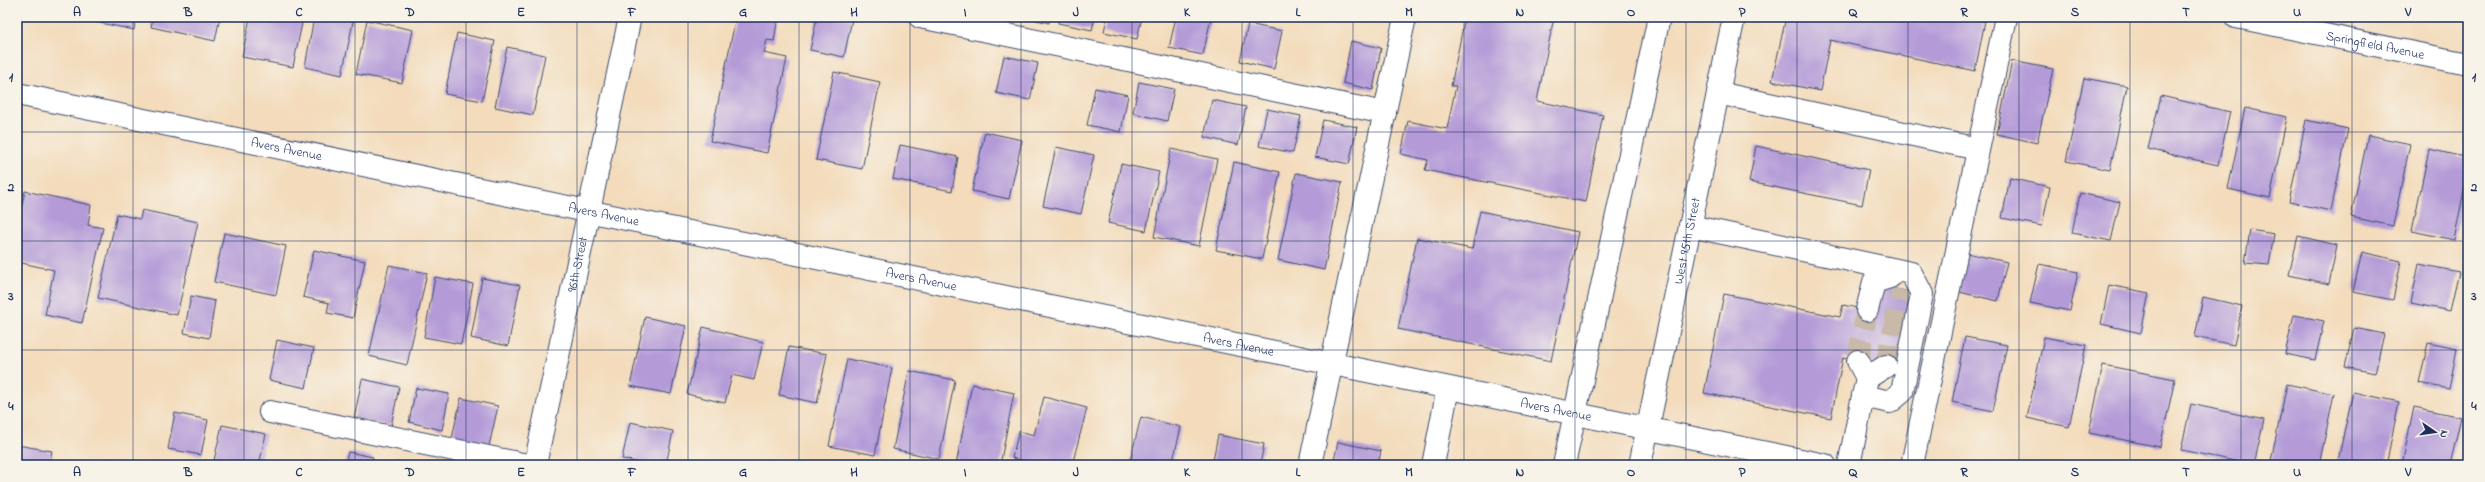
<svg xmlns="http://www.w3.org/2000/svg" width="2485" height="482" font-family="'Indie Flower',sans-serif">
  <rect width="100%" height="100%" fill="#f7f3e8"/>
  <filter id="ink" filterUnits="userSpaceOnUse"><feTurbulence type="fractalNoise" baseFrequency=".025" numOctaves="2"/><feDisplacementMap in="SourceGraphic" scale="8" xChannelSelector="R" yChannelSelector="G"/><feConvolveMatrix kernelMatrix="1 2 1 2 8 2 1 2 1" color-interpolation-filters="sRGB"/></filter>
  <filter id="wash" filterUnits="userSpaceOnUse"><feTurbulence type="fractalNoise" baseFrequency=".012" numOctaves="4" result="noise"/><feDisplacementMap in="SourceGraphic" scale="16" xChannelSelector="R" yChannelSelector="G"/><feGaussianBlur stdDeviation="0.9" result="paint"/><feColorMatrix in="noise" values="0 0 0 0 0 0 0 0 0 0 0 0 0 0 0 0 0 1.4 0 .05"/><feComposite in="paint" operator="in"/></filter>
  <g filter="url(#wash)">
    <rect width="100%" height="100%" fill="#f3dbbb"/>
    <g id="blocks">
      <path fill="#b49bd8" d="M73 17H136L134 30Z
        M153 17H220L215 41 151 27Z
        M250 17 303 18 293 67 242 57Z
        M314 17H354L342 75 305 67Z
        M736 17H778L774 41 767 40 764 53 787 58 767 153 710 141Z
        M817 17 852 19 844 57 810 50Z
        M1024 17H1050L1049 23Z
        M1059 17H1095L1092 30 1058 23Z
        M1107 17H1142L1137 39 1104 32Z
        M1176 17 1211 18 1203 55 1169 48Z
        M1465 17H1554L1537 101 1603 115 1586 202 1425 170 1428 160 1401 154 1408 121 1447 129 1456 86H1451Z
        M1786 17H1965L1985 21 1975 71 1830 40 1820 91 1772 81Z
        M367 20 413 30 402 83 356 74Z
        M1248 24 1282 31 1274 69 1240 61Z
        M457 33 495 41 482 101 445 94Z
        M1351 41 1381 48 1373 90 1343 83Z
        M507 47 545 55 533 115 495 107Z
        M1004 56 1038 63 1030 100 996 93Z
        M2012 61 2053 69 2037 143 1997 134Z
        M834 72 880 82 862 169 816 160Z
        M2084 78 2127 86 2110 170 2066 161Z
        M1139 82 1174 89 1167 121 1133 113Z
        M1095 88 1128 95 1121 132 1087 125Z
        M2161 96 2230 112 2218 165 2148 149Z
        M1212 100 1246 107 1238 145 1204 137Z
        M2245 108 2287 117 2270 198 2228 189Z
        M1267 109 1301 116 1293 153 1259 146Z
        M1323 120 1357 127 1349 164 1315 157Z
        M2306 120 2348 129 2331 211 2289 202Z
        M985 132 1022 140 1009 199 972 191Z
        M2368 135 2410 144 2393 226 2351 217Z
        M900 145 958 157 952 191 893 179Z
        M1756 146 1869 170 1862 205 1749 182Z
        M1056 147 1094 155 1081 214 1043 206Z
        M1171 149 1217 159 1199 246 1154 237Z
        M2429 149 2468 158V171L2454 240 2412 231Z
        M1234 162 1280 172 1262 259 1216 250Z
        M1121 164 1159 172 1146 231 1108 223Z
        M1296 173 1342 182 1324 270 1278 260Z
        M2010 178 2050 187 2042 226 2002 218Z
        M25 191 91 205 88 225 103 228 82 323 45 315 54 270 17 262V227Z
        M2080 193 2120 202 2111 241 2072 233Z
        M142 210 198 222 177 315 98 298 117 214 140 219Z
        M1480 211 1578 232 1551 361 1398 329 1417 238 1472 249Z
        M2250 230 2274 234 2269 265 2245 263Z
        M224 233 286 246 276 295 214 282Z
        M2298 236 2337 245 2329 284 2289 275Z
        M314 250 365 261 353 318 327 313 329 303 303 297Z
        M2362 252 2401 261 2393 300 2353 292Z
        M1967 253 2007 262 1998 301 1959 292Z
        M2039 264 2078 272 2070 311 2030 303Z
        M2419 264 2459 272 2450 311 2411 303Z
        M389 265 427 273 407 365 369 356Z
        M435 277 473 284 461 344 424 337Z
        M482 278 520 285 508 346 471 338Z
        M2109 285 2149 293 2141 333 2101 324Z
        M1882 286 1911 292 1895 368 1843 357 1831 418 1704 393 1724 294 1840 317 1843 305 1877 312Z
        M191 296 215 301 209 338 184 333Z
        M2203 297 2242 306 2234 345 2195 337Z
        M2294 315 2324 321 2315 360 2285 354Z
        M645 317 686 326 671 394 630 386Z
        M703 327 763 342 754 380 732 375 725 403 687 394Z
        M2354 328 2384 334 2375 373 2345 367Z
        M1965 337 2007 345 1993 411 1952 402Z
        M2044 337 2086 345 2069 427 2027 418Z
        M277 340 314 348 306 388 269 380Z
        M2428 343 2457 349 2449 389 2419 383Z
        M789 347 827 354 817 403 779 395Z
        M847 359 892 368 875 455 829 446Z
        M2103 365 2175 379 2160 447 2089 433Z
        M909 371 955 380 939 459 893 449Z
        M362 379 399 387 391 426 354 419Z
        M972 384 1014 393 1000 465H956Z
        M2287 384 2334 394 2319 465H2270Z
        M416 388 449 394 442 430 409 422Z
        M2353 392 2399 402 2386 465H2337Z
        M1044 397 1087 408 1072 465H1041L1012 458 1019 431 1034 435Z
        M461 398 498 406 489 446 452 438Z
        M2191 404 2264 420 2254 465 2181 450Z
        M2414 407 2461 417 2450 465H2402Z
        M175 413 208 420 201 455 168 449Z
        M1141 417 1181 427 1172 465H1129Z
        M630 422 673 431 666 465H649L622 459Z
        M222 425 266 434 259 465H213Z
        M1218 435 1264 444 1260 465H1212Z
        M1338 442 1381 451 1378 465H1333Z
        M17 445 52 451 49 465H17Z
        M348 452 373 457 371 465H345Z
        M397 462 410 464V465H396Z"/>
    </g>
  </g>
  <g filter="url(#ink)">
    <use href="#blocks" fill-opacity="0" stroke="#3b496c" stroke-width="1"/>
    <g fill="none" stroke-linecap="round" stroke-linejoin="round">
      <path stroke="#c8b9a8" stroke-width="22" stroke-dasharray="22 11" stroke-linecap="butt" d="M1858 361 1867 310
        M1886 366 1903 290"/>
      <g stroke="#3b496c" stroke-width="24">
        <g id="minor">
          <path d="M920 17 1385 113"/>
          <path id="s1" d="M2236 17 2468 64"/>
          <path d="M1718 93 1978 149"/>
          <path id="s2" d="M17 94 1825 465"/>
          <path d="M1690 226 1911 273 1922 294 1902 392 1890 402 1863 396 1849 465"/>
          <path d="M1867 310 1874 282 1890 277"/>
          <path d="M1858 361 1867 378"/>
          <path d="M1863 396 1867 378 1886 366"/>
          <path d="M270 412 527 465"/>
          <path id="s3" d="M535 465 630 17"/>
          <path d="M1310 465 1405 17"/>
          <path d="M1433 465 1448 388"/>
          <path d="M1912 465 2006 17"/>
        </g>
      </g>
      <g stroke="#3b496c" stroke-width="24">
        <g id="major">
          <path d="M1564 465 1659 17"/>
          <path id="s4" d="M1640 465 1734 17"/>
        </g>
      </g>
      <use href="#minor" stroke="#fff" stroke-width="22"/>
      <use href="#major" stroke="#fff" stroke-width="22"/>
    </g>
  </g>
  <path fill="none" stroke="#1b2f5e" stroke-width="1" stroke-opacity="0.55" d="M133 17V465M244 17V465M355 17V465M466 17V465M577 17V465M688 17V465M799 17V465M910 17V465M1021 17V465M1132 17V465M1242 17V465M1353 17V465M1464 17V465M1575 17V465M1686 17V465M1797 17V465M1908 17V465M2019 17V465M2130 17V465M2241 17V465M2352 17V465M17 132H2468M17 241H2468M17 350H2468"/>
  <g text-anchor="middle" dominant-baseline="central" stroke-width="3" stroke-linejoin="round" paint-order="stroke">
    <g font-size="13" fill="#1b2f5e" stroke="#f7f3e8">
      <text stroke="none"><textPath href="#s1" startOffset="142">Springfield Avenue</textPath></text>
      <text stroke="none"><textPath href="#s2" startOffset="275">Avers Avenue</textPath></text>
      <text stroke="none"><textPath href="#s2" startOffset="599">Avers Avenue</textPath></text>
      <text stroke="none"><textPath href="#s4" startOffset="229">West 95th Street</textPath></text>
      <text stroke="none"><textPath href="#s3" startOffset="205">96th Street</textPath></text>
      <text stroke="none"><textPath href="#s2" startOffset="923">Avers Avenue</textPath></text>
      <text stroke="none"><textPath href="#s2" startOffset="1247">Avers Avenue</textPath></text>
      <text stroke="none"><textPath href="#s2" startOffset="1571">Avers Avenue</textPath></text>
    </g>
  </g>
  <rect width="2485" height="482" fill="none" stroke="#f7f3e8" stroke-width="44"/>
  <g transform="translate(2435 432) rotate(103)" stroke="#f7f3e8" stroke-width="3" paint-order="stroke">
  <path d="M0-3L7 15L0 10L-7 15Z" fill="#1b2f5e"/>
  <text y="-6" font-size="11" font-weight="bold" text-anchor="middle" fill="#1b2f5e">N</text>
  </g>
  <rect x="22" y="22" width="2441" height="438" fill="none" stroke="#1b2f5e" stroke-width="1.5"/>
  <g font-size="13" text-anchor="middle" font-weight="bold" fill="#1b2f5e">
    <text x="77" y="16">A</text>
    <text x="188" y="16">B</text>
    <text x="299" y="16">C</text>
    <text x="410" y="16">D</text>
    <text x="521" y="16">E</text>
    <text x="632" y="16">F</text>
    <text x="743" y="16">G</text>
    <text x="854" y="16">H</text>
    <text x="965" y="16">I</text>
    <text x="1076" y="16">J</text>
    <text x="1187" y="16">K</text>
    <text x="1298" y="16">L</text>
    <text x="1409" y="16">M</text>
    <text x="1520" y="16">N</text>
    <text x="1631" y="16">O</text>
    <text x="1742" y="16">P</text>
    <text x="1853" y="16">Q</text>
    <text x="1964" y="16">R</text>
    <text x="2075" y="16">S</text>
    <text x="2186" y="16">T</text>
    <text x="2297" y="16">U</text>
    <text x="2408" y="16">V</text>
    <text x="11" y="81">1</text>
    <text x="2474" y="81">1</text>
    <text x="11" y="191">2</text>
    <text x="2474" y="191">2</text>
    <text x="11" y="300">3</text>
    <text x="2474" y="300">3</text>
    <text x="11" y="410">4</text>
    <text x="2474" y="410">4</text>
    <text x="77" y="476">A</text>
    <text x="188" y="476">B</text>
    <text x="299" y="476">C</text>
    <text x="410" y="476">D</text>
    <text x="521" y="476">E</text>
    <text x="632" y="476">F</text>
    <text x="743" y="476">G</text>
    <text x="854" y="476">H</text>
    <text x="965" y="476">I</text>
    <text x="1076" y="476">J</text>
    <text x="1187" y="476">K</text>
    <text x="1298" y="476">L</text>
    <text x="1409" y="476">M</text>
    <text x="1520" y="476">N</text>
    <text x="1631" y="476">O</text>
    <text x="1742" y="476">P</text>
    <text x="1853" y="476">Q</text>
    <text x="1964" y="476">R</text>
    <text x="2075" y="476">S</text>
    <text x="2186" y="476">T</text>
    <text x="2297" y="476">U</text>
    <text x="2408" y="476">V</text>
  </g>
</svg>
